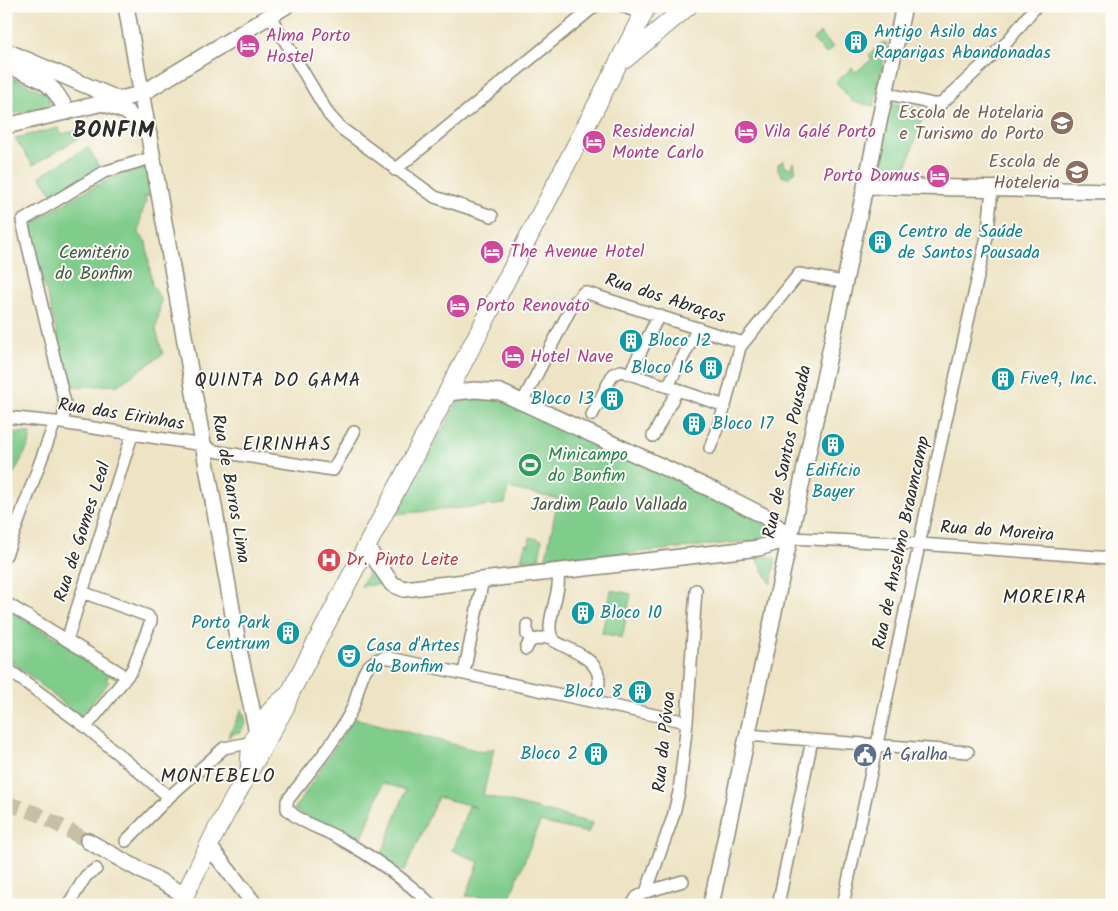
<svg xmlns="http://www.w3.org/2000/svg" width="1118" height="911" font-family="Kalam,sans-serif">
  <rect width="100%" height="100%" fill="#fdfcf7"/>
  <filter id="ink" filterUnits="userSpaceOnUse"><feTurbulence type="fractalNoise" baseFrequency=".02" numOctaves="2"/><feDisplacementMap in="SourceGraphic" scale="10" xChannelSelector="R" yChannelSelector="G"/><feConvolveMatrix kernelMatrix="1 2 1 2 8 2 1 2 1" color-interpolation-filters="sRGB"/></filter>
  <filter id="wash" filterUnits="userSpaceOnUse"><feTurbulence type="fractalNoise" baseFrequency=".0096" numOctaves="4" result="noise"/><feDisplacementMap in="SourceGraphic" scale="20" xChannelSelector="R" yChannelSelector="G"/><feGaussianBlur stdDeviation="1.12" result="paint"/><feColorMatrix in="noise" values="0 0 0 0 0 0 0 0 0 0 0 0 0 0 0 0 0 1.4 0 .05"/><feComposite in="paint" operator="in"/></filter>
  <g filter="url(#wash)">
    <rect width="100%" height="100%" fill="#eee4c5"/>
    <path fill="#80cc8b" stroke="#567c5b" d="M820 33 833 47 826 54 813 39Z
      M883 42 887 43 874 106 853 102 836 82 852 68 856 72 872 59 869 55Z
      M6 75 48 94 50 103 46 107 11 114 6 97Z
      M888 102 923 110 924 113 904 174H882L875 162Z
      M59 128 61 134 77 131 81 137 33 165 15 138Z
      M88 147 99 167 53 195 40 176Z
      M784 160 783 166 791 168 793 162 796 171 789 177H783L778 170V164Z
      M146 166 152 196 144 197 146 201 141 216 139 233 146 242 152 285 161 299 156 330 163 354 118 385 69 387 49 301 27 227C65 203 102 178 146 166Z
      M482 397 498 399 762 520 768 526V536L760 540 545 562 558 499 508 488 505 504 395 514 458 402Z
      M6 432 31 433 29 445 12 477 6 475Z
      M530 537 542 540 539 559 521 560 525 544 529 545Z
      M759 557H772L776 559 771 584 757 559Z
      M371 568 383 584 361 586Z
      M611 590 631 594 622 638 602 633Z
      M6 608 119 675 116 678 109 675 106 680 109 682 80 717 6 657Z
      M242 709 246 722 240 733 237 732 228 737Z
      M354 718 483 752 494 748 483 795 592 823 588 833 540 822 509 899 466 896 479 862 452 850 469 806 476 807 438 797 404 872 381 856 406 790 383 783 359 846 294 810Z"/>
  </g>
  <g filter="url(#ink)">
    <g fill="none" stroke-linecap="round" stroke-linejoin="round">
      <path stroke="#c7bfa6" stroke-width="15" stroke-dasharray="15 8" stroke-linecap="butt" d="M6 803 38 814 88 841"/>
      <g stroke="#8c8878" stroke-width="14">
        <path id="street" d="M623 6 643 15
          M270 16 329 115 342 129 435 197 492 216
          M885 93 933 104H941L1007 42 1036 6
          M395 170 595 6
          M630 373 659 315
          M668 386 698 328
          M522 403 573 304 584 292 743 343
          M592 415 613 374 621 371 725 406
          M6 417 55 422 203 445 214 451 333 470 354 432
          M63 423 65 403 22 221 104 172 154 157
          M653 436 678 389
          M710 448 725 406 740 347 799 274 843 282
          M790 538 920 544 1112 558
          M6 555 55 422
          M557 571C564 592 541 625 554 641 582 656 611 663 594 701
          M82 592 148 616 151 621 132 670 86 727
          M6 603 119 672
          M527 625V635L533 640
          M67 640 132 435
          M526 649 530 641 551 636
          M6 668 86 727 169 797
          M464 673 483 579
          M747 735 968 752
          M126 841 169 797 224 748 253 742
          M646 892 683 881
          M68 905 86 876 96 869
          M432 905C403 878 372 856 337 837 320 828 301 823 287 809V801C310 771 335 743 352 709 361 689 358 663 385 657L687 722
          M632 905 637 897 646 892 673 817 679 792 687 722 696 590
          M778 905 812 740
          M843 905 937 460 988 232 992 188"/>
      </g>
      <g stroke="#8c8878" stroke-width="18">
        <path id="secondary" d="M126 6 240 654 257 732
          M6 51 120 100
          M6 65C39 79 51 78 67 112
          M105 104 127 112 149 134
          M6 126 141 94 286 6
          M865 186 1112 191
          M447 393 475 390 500 392 715 491 766 517 790 538
          M366 546 392 584 404 589 759 548 790 538
          M88 841 185 895
          M209 846 255 905
          M711 905 904 6"/>
      </g>
      <g stroke="#8c8878" stroke-width="20">
        <path id="primary" d="M625 59 688 6
          M250 766C248 739 265 713 286 697
          M180 905 216 831 285 707 290 693C409 464 531 237 647 6"/>
      </g>
      <use href="#street" stroke="#fff" stroke-width="11"/>
      <use href="#secondary" stroke="#fff" stroke-width="15"/>
      <use href="#primary" stroke="#fff" stroke-width="18"/>
    </g>
  </g>
  <defs>
    <g id="building-disc" transform="scale(1.25)"><circle r="9.5" fill="#0f9aa8" stroke="#fdfcf7"/><path d="M-4-6H4V6H1V3H-1V6H-4ZM-2.5-4.3h1.7v1.8h-1.7ZM.8-4.3h1.7v1.8H.8ZM-2.5-1h1.7V.8h-1.7ZM.8-1h1.7V.8H.8Z" fill="#fff"/></g>
    <g id="hotel-disc" transform="scale(1.25)"><circle r="9.5" fill="#d1479c" stroke="#fdfcf7"/><path d="M-6-4.5h1.5V1H6V5H4.5V3h-9V5H-6ZM-4 0a1.8 1.8 0 1 1 3.6 0ZM.5 0V-2.5h3Q6-2.5 6 0Z" fill="#fff"/></g>
    <g id="school-disc" transform="scale(1.25)"><circle r="9.5" fill="#8d6e63" stroke="#fdfcf7"/><path d="M0-5L7-2L0 1L-7-2ZM-4 1L0 2.5L4 1V4Q0 6-4 4Z" fill="#fff"/></g>
    <g id="stadium-disc" transform="scale(1.25)"><circle r="9.5" fill="#2e9e5b" stroke="#fdfcf7"/><path d="M0-5a6.5 5 0 1 0 0 10a6.5 5 0 1 0 0-10ZM-3.5-1.8h7v3.6h-7Z" fill="#fff"/></g>
    <g id="hospital-disc" transform="scale(1.25)"><circle r="9.5" fill="#e0444e" stroke="#fdfcf7"/><path d="M-5-5h3v3.5h4V-5h3V5h-3V1.5h-4V5h-3Z" fill="#fff"/></g>
    <g id="theatre-disc" transform="scale(1.25)"><circle r="9.5" fill="#0f9aa8" stroke="#fdfcf7"/><path d="M-5-5.5Q0-4 5-5.5V0Q5 5 0 6Q-5 5-5 0ZM-3.3-2.5H-1v1.5H-3.3ZM1-2.5H3.3v1.5H1ZM-2.8 1Q0 5.5 2.8 1Z" fill="#fff"/></g>
    <g id="civic-disc" transform="scale(1.25)"><circle r="9.5" fill="#5c6f8a" stroke="#fdfcf7"/><path d="M-.6-6.5H3V-4.5H.6V-3L4-1V1h2V6H-6V1h2V-1L-.6-3ZM-1.2 2.5V6h2.4V2.5Z" fill="#fff"/></g>
  </defs>
  <g fill-rule="evenodd">
    <use href="#building-disc" x="856" y="42"/>
    <use href="#hotel-disc" x="248" y="46"/>
    <use href="#school-disc" x="1062" y="123"/>
    <use href="#hotel-disc" x="746" y="132"/>
    <use href="#hotel-disc" x="594" y="142"/>
    <use href="#school-disc" x="1077" y="172"/>
    <use href="#hotel-disc" x="938" y="176"/>
    <use href="#building-disc" x="880" y="242"/>
    <use href="#hotel-disc" x="492" y="252"/>
    <use href="#hotel-disc" x="458" y="306"/>
    <use href="#building-disc" x="631" y="341"/>
    <use href="#hotel-disc" x="513" y="357"/>
    <use href="#building-disc" x="711" y="368"/>
    <use href="#building-disc" x="1003" y="379"/>
    <use href="#building-disc" x="612" y="399"/>
    <use href="#building-disc" x="694" y="424"/>
    <use href="#building-disc" x="833" y="445"/>
    <use href="#stadium-disc" x="530" y="465"/>
    <use href="#hospital-disc" x="329" y="560"/>
    <use href="#building-disc" x="583" y="613"/>
    <use href="#building-disc" x="288" y="633"/>
    <use href="#theatre-disc" x="349" y="656"/>
    <use href="#building-disc" x="640" y="692"/>
    <use href="#building-disc" x="596" y="754"/>
    <use href="#civic-disc" x="865" y="755"/>
  </g>
  <g text-anchor="middle" dominant-baseline="central" stroke-width="4" stroke-linejoin="round" paint-order="stroke">
    <g font-size="18" fill="#0d838f" stroke="#fdfcf7" text-anchor="start">
      <text x="874" y="32">Antigo Asilo das<tspan x="874" dy="21">Raparigas Abandonadas</tspan></text>
      <text x="898" y="232">Centro de Saúde<tspan x="898" dy="21">de Santos Pousada</tspan></text>
      <text x="648" y="341">Bloco 12</text>
      <text x="694" y="368" text-anchor="end">Bloco 16</text>
      <text x="1020" y="379">Five9, Inc.</text>
      <text x="594" y="399" text-anchor="end">Bloco 13</text>
      <text x="712" y="424">Bloco 17</text>
      <text x="833" y="471" text-anchor="middle">Edifício<tspan x="833" dy="21">Bayer</tspan></text>
      <text x="600" y="613">Bloco 10</text>
      <text x="270" y="623" text-anchor="end">Porto Park<tspan x="270" dy="21">Centrum</tspan></text>
      <text x="366" y="646">Casa d'Artes<tspan x="366" dy="21">do Bonfim</tspan></text>
      <text x="622" y="692" text-anchor="end">Bloco 8</text>
      <text x="578" y="754" text-anchor="end">Bloco 2</text>
    </g>
    <g font-size="18" fill="#b23c85" stroke="#fdfcf7" text-anchor="start">
      <text x="266" y="36">Alma Porto<tspan x="266" dy="21">Hostel</tspan></text>
      <text x="612" y="132">Residencial<tspan x="612" dy="21">Monte Carlo</tspan></text>
      <text x="764" y="132">Vila Galé Porto</text>
      <text x="920" y="176" text-anchor="end">Porto Domus</text>
      <text x="510" y="252">The Avenue Hotel</text>
      <text x="476" y="306">Porto Renovato</text>
      <text x="530" y="357">Hotel Nave</text>
    </g>
    <g font-size="18" fill="#785e54" stroke="#fdfcf7" text-anchor="end">
      <text x="1044" y="113">Escola de Hotelaria<tspan x="1044" dy="21">e Turismo do Porto</tspan></text>
      <text x="1060" y="162">Escola de<tspan x="1060" dy="21">Hoteleria</tspan></text>
    </g>
    <g font-size="18" fill="#445b48" stroke="#fdfcf7">
      <text x="94" y="253">Cemitério<tspan x="94" dy="21">do Bonfim</tspan></text>
      <text x="609" y="505">Jardim Paulo Vallada</text>
    </g>
    <g font-size="18" fill="#2b2b2b" stroke="#fdfcf7">
      <text transform="translate(665 299) rotate(18)">Rua dos Abraços</text>
      <text transform="translate(121 415) rotate(9)">Rua das Eirinhas</text>
      <text transform="translate(788 452) rotate(-78)">Rua de Santos Pousada</text>
      <text transform="translate(230 489) rotate(80)">Rua de Barros Lima</text>
      <text transform="translate(83 532) rotate(-72)">Rua de Gomes Leal</text>
      <text transform="translate(997 532) rotate(4)">Rua do Moreira</text>
      <text transform="translate(902 543) rotate(-78)">Rua de Anselmo Braamcamp</text>
      <text transform="translate(665 742) rotate(-84)">Rua da Póvoa</text>
    </g>
    <g font-size="18" fill="#27864d" stroke="#fdfcf7" text-anchor="start">
      <text x="548" y="455">Minicampo<tspan x="548" dy="21">do Bonfim</tspan></text>
    </g>
    <g font-size="18" fill="#be3a42" stroke="#fdfcf7" text-anchor="start">
      <text x="346" y="560">Dr. Pinto Leite</text>
    </g>
    <g font-size="18" fill="#4e5e75" stroke="#fdfcf7" text-anchor="start">
      <text x="882" y="755">A Gralha</text>
    </g>
    <g font-size="19" letter-spacing="1" fill="#2b2b2b" stroke="#fdfcf7">
      <text x="278" y="381">QUINTA DO GAMA</text>
      <text x="287" y="445">EIRINHAS</text>
      <text x="1045" y="598">MOREIRA</text>
      <text x="218" y="777">MONTEBELO</text>
    </g>
    <g font-size="22" font-weight="bold" letter-spacing="1" fill="#2b2b2b" stroke="#fdfcf7">
      <text x="114" y="131">BONFIM</text>
    </g>
  </g>
  <rect width="1118" height="911" fill="none" stroke="#fdfcf7" stroke-width="25"/>
</svg>
